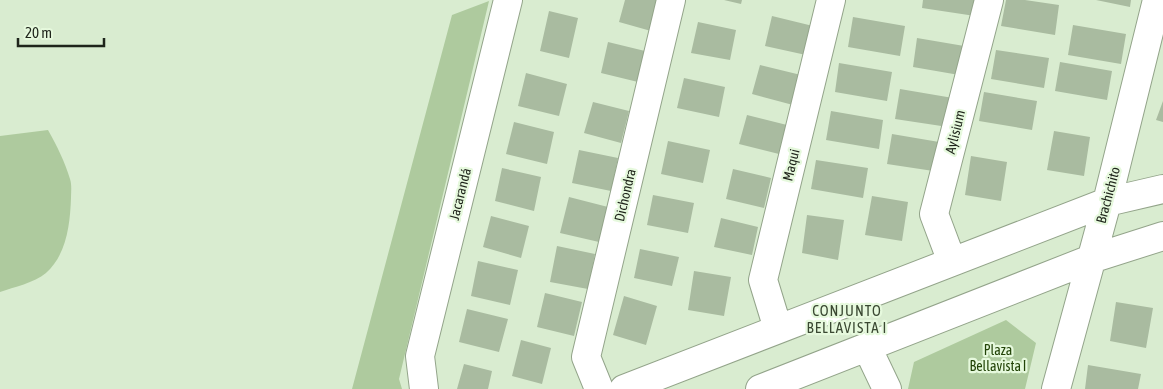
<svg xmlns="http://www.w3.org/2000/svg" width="1163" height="389" font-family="'Asap Condensed',sans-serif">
  <rect width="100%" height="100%" fill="#d9ecd0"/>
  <path fill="#aeca9e" d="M489 1 399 379 402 389H352L452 15Z
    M48 130C57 146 65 162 70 179 72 185 71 192 71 198 70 224 67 254 46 273 34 283 14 287 0 292V136Z
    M1006 320 1036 343 1025 389H908L914 362Z"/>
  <path fill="#a9bba0" d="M625 0H660L651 31 619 22Z
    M724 0H742L741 4Z
    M923 0H977L975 16 922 8Z
    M1006 0H1025L1059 5 1055 35 1001 26Z
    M1096 0H1131L1130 7Z
    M549 11 578 18 569 58 540 51Z
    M772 16 813 26 806 55 765 46Z
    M853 17 905 26 900 56 848 47Z
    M698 22 736 30 730 60 691 53Z
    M1073 25 1126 34 1121 64 1068 55Z
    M917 38 970 47 965 76 913 67Z
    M608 42 645 51 638 82 601 73Z
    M996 50 1049 58 1044 88 991 79Z
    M1060 62 1112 71 1107 100 1055 91Z
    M839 63 892 72 887 101 835 92Z
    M760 65 801 75 793 105 752 94Z
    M526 73 567 84 559 116 518 106Z
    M684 78 725 87 719 117 677 108Z
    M900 89 953 98 948 127 895 119Z
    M984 92 1037 101 1032 130 979 121Z
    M1163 101V122L1156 120Z
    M593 102 629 111 621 143 584 133Z
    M831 111 883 120 879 149 826 140Z
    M747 115 787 125 779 154 739 144Z
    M514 122 554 132 547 164 506 154Z
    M1054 131 1090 137 1084 176 1047 170Z
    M892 134 945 143 940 172 887 164Z
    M668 141 710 150 703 183 661 174Z
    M579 150 618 158 611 191 572 183Z
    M971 156 1007 162 1001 201 965 195Z
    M816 160 868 168 863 198 811 189Z
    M502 168 541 177 534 211 495 201Z
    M733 169 771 178 764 208 726 199Z
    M653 195 694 203 688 233 647 225Z
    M872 196 908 202 902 241 865 235Z
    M569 197 608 207 599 242 560 233Z
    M807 215 844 220 838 260 802 253Z
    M491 216 529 226 521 258 483 247Z
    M721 218 758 227 752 255 714 247Z
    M557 246 595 254 588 289 550 282Z
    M640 249 679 257 672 286 634 278Z
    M478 261 518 270 510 305 471 296Z
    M694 271 731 277 724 316 688 310Z
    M545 293 582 302 574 336 537 327Z
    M624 296 657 306 646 345 613 335Z
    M1116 302 1153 308 1146 348 1110 341Z
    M467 309 508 319 499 352 459 342Z
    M521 340 551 348 542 384 512 376Z
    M464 364 492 371 488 389H457Z
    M1088 365 1141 374 1138 389H1085Z"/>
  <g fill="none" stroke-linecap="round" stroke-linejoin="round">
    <g stroke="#93a48a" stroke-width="30">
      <path id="street" d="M952 262 934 214 989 0
        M778 329 763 280 831 0
        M867 347 887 389
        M424 389 420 356 508 0
        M599 389 586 357 671 0
        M624 389 1107 202 1163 189
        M760 389 1091 259 1163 236
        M1056 389 1107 202 1157 0"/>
    </g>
    <use href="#street" stroke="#fff" stroke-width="28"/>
  </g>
  <g text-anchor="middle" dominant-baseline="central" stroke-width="4.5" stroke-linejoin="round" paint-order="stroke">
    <g font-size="14" fill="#1f251b" stroke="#e6f9dd">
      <text transform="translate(955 132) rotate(-76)">Aylisium</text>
      <text transform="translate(791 165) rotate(-76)">Maqui</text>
      <text transform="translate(460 194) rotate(-76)">Jacarandá</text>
      <text transform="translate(625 195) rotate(-77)">Dichondra</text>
      <text transform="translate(1108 195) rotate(-75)">Brachichito</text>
    </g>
    <g font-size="14" fill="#224307" stroke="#e6f9dd">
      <text x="998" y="350">Plaza<tspan x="998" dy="16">Bellavista I</tspan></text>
    </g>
    <g font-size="15" letter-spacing="1" fill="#3a4832" stroke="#e6f9dd">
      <text x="847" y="310">CONJUNTO<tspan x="847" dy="17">BELLAVISTA I</tspan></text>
    </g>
  </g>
  <path d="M18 38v8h86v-8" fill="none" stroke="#1f251b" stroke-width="2.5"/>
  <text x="25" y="38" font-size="15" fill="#1f251b" stroke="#e6f9dd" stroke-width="4" paint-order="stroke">20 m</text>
</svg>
